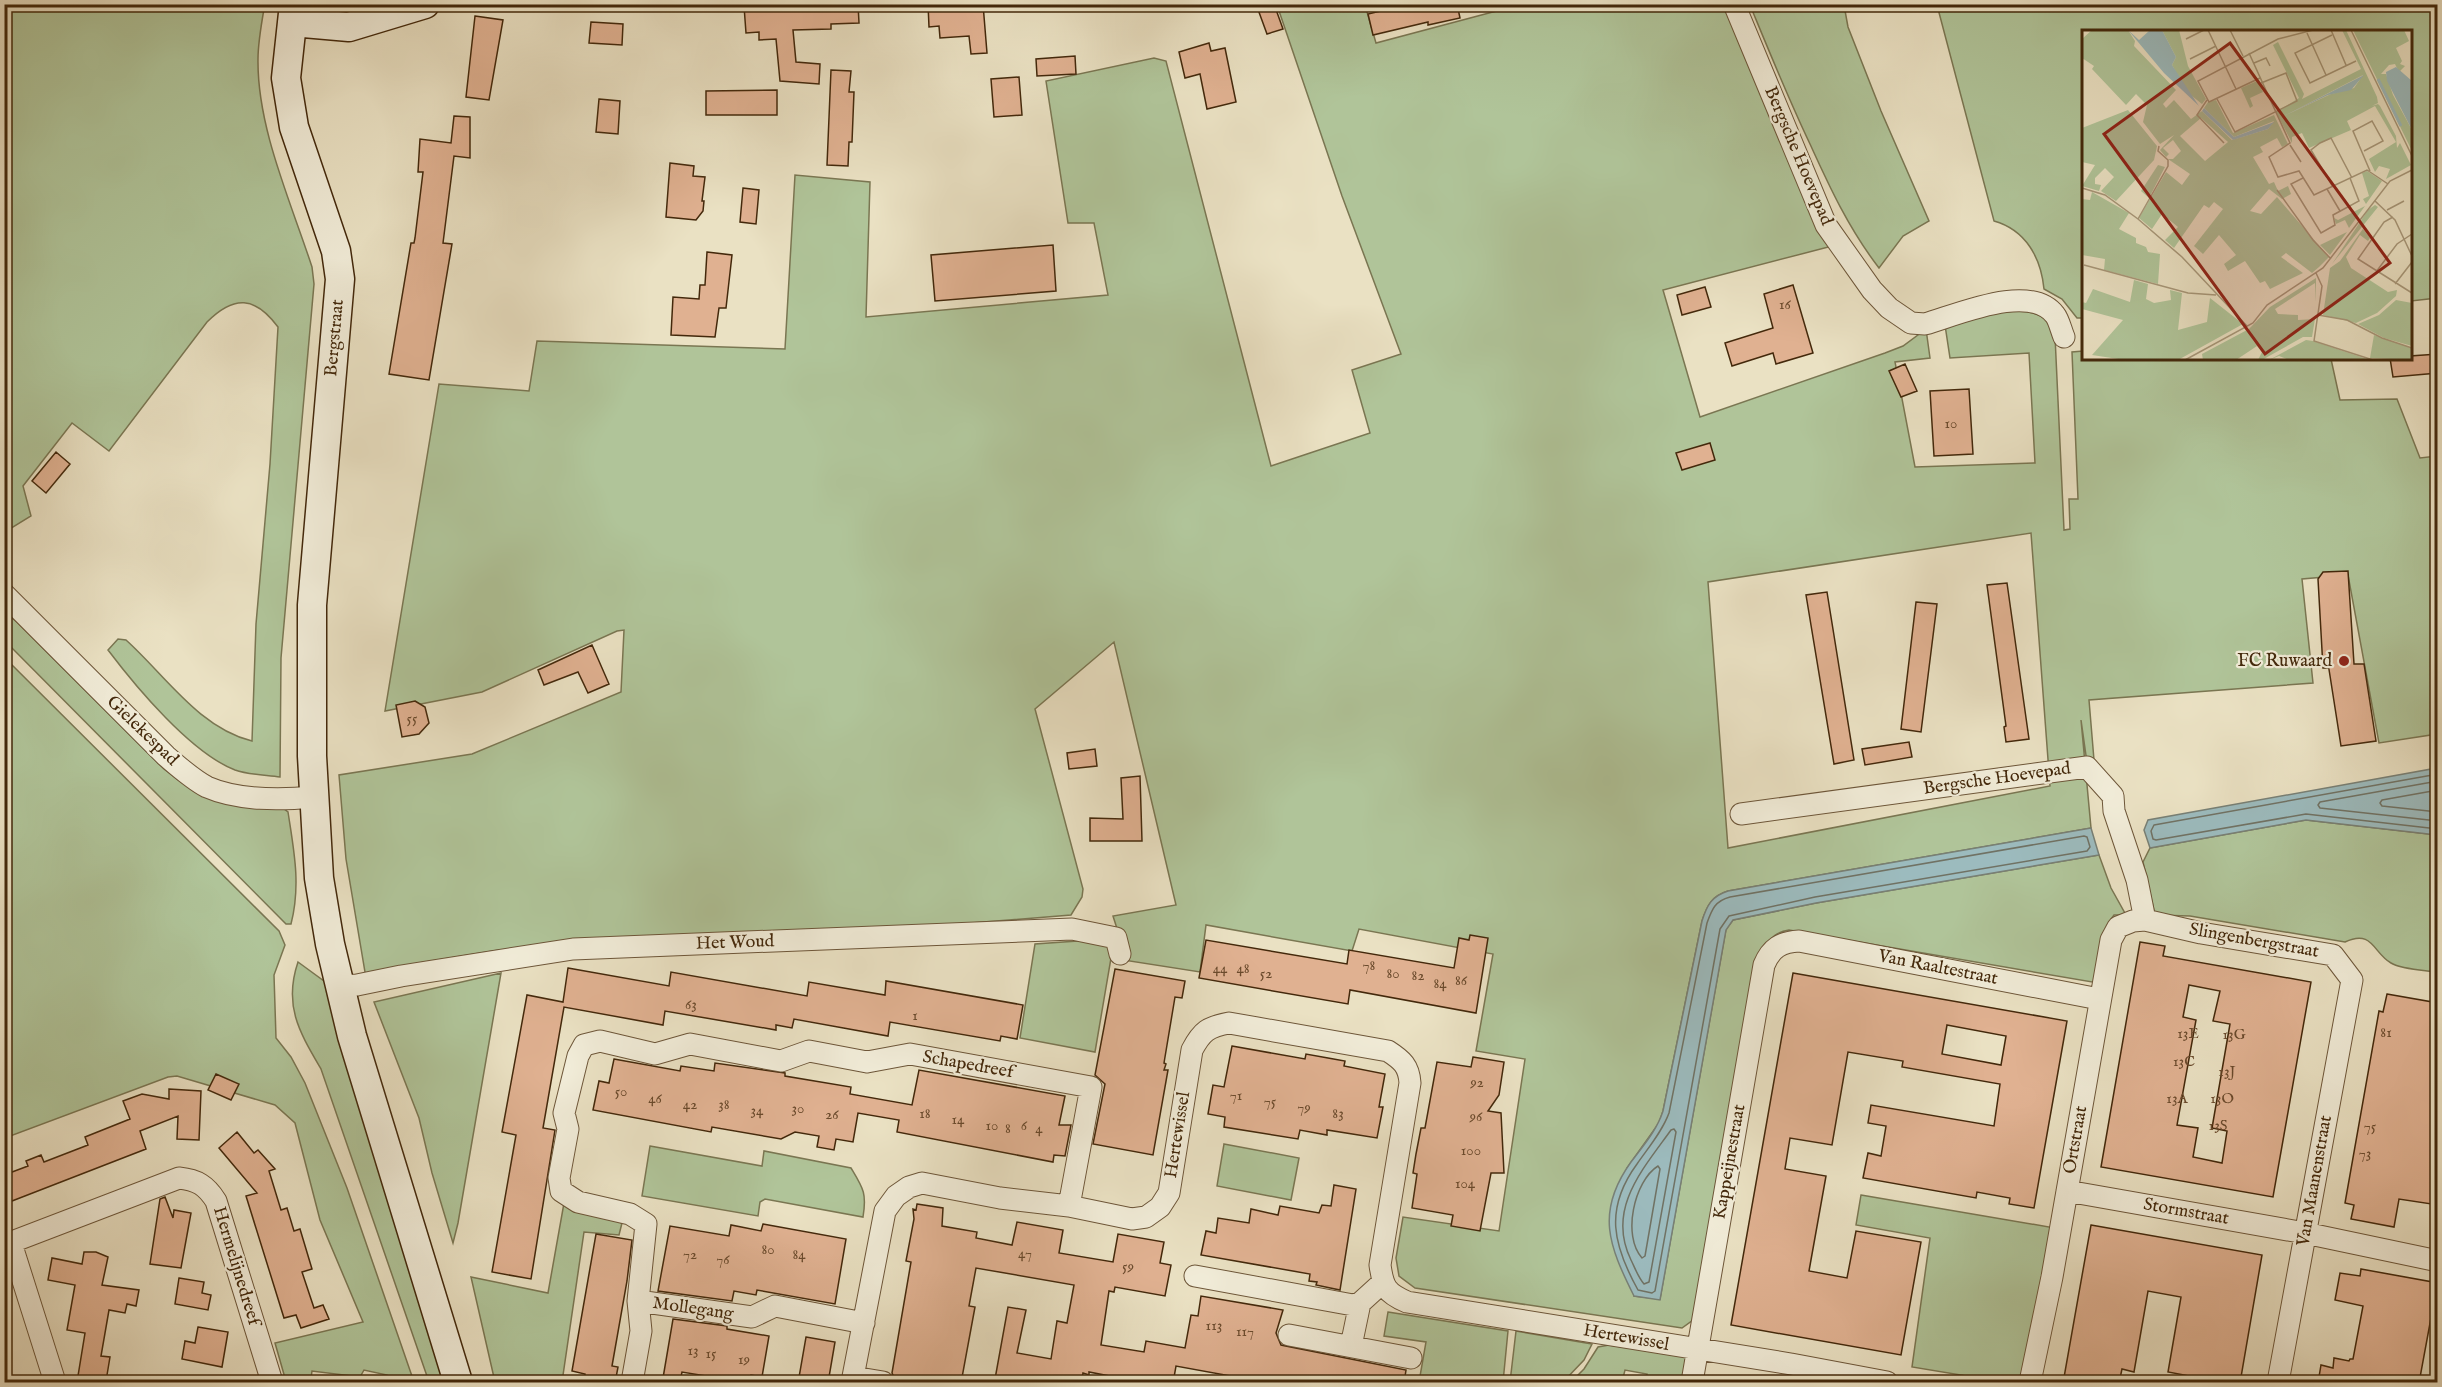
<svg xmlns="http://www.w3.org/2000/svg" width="2442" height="1387" font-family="'IM FELL English',serif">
  <rect width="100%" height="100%" fill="#eae1c3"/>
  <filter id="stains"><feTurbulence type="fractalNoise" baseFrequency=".00333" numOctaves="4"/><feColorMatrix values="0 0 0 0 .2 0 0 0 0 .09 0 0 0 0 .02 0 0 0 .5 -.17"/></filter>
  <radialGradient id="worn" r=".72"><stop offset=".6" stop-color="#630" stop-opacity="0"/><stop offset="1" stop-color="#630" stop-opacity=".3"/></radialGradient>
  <path fill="#b0c499" stroke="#7a7652" stroke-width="1.5" fill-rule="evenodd" d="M220 5 264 9C261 26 258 43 258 59 257 128 291 202 312 267L314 284 281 658 280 777C266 775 249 775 235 770 191 753 136 687 108 650L118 639 126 640C165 675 199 728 252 741L256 624 270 464 278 327C255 296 234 295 207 322L109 451 72 423 23 486 31 516 5 532V5Z
    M1277 5H1365L1376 43 1519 5H1727L1836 245 1663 290 1700 417 1885 353 1903 346 1926 329 1930 358 1895 362 1915 467 2035 463 2029 353 1950 358 1945 325C1970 319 2031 298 2049 323 2052 326 2053 332 2055 336L2064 530 2070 529 2069 499H2078L2072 352 2083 351 2084 358 2331 359 2340 400 2397 399 2420 458 2437 456V734L2379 743 2348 575 2302 579 2313 683 2089 700 2094 760 2089 777 2081 720 2091 828 1728 891C1712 896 1707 905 1702 921L1663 1111 1659 1123 1627 1168 1634 1296 1660 1299 1726 929 1733 920 1816 903 2099 855 2111 888 2126 915H2114L2109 922 2098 983 1789 930C1776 932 1772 937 1764 948L1693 1320 1682 1328 1415 1288 1399 1276 1396 1258 1403 1217 1499 1231 1525 1059 1476 1051 1493 954 1359 929 1352 951 1206 925 1200 972 1111 958 1095 1052 1020 1038 1035 944 1120 938 1113 916 1176 905 1114 642 1035 709 1083 889 1082 897 1071 915 946 925 499 950 419 963 366 978 346 859 339 775 472 754 621 692 624 630 617 631 482 692 385 711 439 384 529 391 537 341 785 349 795 175 870 182 866 317 1108 295 1094 223H1068L1046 81 1154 58 1166 61 1271 466 1370 433 1352 370 1401 354 1342 196ZM2031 533 2050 786 1728 848 1708 582Z
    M1750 5H1844L1848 27 1881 111 1929 221 1903 236 1879 268C1849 229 1830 188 1810 144 1788 98 1769 51 1750 5Z
    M1937 5H2437V298L2411 301 2410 32H2084V318H2077L2062 299 2044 289C2041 258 2026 230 1994 221Z
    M4 617H11L18 623 164 769C200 800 238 808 284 809L288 812C294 851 301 885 291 924H286L5 641Z
    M4 657 279 931 285 945 274 975 276 1038 291 1057 305 1083 347 1188 414 1382H386L387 1375 364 1370 360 1377 312 1371 311 1378H285L275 1343 363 1322 320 1220 295 1123 275 1105 177 1076 168 1077 5 1138Z
    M2306 820 2437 835V972C2424 970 2403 970 2391 963 2373 953 2373 929 2345 942L2190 916 2155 915 2143 862 2150 848Z
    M298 962 328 984 454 1382H429L321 1069C300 1033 283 1006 298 962Z
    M501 973 458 1223 453 1243 432 1173 419 1118 374 1002Z
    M1224 1144 1299 1158 1291 1200 1217 1186Z
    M650 1146 762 1166 764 1151 851 1168C863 1188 867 1193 863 1217L765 1199 760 1202 758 1216 642 1196Z
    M1861 1195 2055 1228 2029 1382H2003L1912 1367 1930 1238 1856 1225Z
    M564 1203 622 1223 619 1235 584 1232 562 1382H495L471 1277 548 1293Z
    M1388 1312 1508 1331 1503 1382H1419L1426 1342 1384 1336Z
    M1516 1331 1592 1344 1584 1360 1563 1382H1510Z
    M1609 1345 1691 1357 1687 1382H1645L1647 1374 1625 1370 1622 1382H1571L1584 1369 1598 1347Z"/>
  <path fill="#9cbbbe" stroke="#788076" stroke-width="1.5" d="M2437 768V835L2306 820 2150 848 2144 830 2148 820Z
    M2091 828 2099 855 1816 903 1733 920 1726 930 1660 1300 1634 1296C1609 1246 1595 1212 1631 1162 1643 1146 1657 1130 1663 1111L1702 921C1707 905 1712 896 1728 891Z"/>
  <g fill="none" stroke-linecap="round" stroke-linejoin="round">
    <path stroke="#707264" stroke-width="1.5" d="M2438 774 2154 825 2151 831 2153 839 2156 840 2306 814 2438 829
      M2438 781 2320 802 2318 805 2320 808 2438 821
      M2438 790 2382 800 2380 803 2382 806 2438 812
      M2084 836 2087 837 2090 847 2087 851 1815 897 1729 916 1720 929 1655 1291 1652 1293 1638 1290C1613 1245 1604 1209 1637 1164 1648 1148 1662 1132 1669 1113L1707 923C1712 909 1715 901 1730 897Z
      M1674 1129 1676 1132 1649 1282 1644 1284C1638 1277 1635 1268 1631 1260 1606 1209 1643 1169 1671 1130Z
      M1658 1166 1660 1169 1645 1256 1642 1258C1622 1236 1634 1181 1658 1166Z"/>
  </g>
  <path fill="#e0b191" stroke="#43280b" stroke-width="1.5" fill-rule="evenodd" d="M763 4H858L859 23 831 24V29L793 30 796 62 820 64 819 84 780 81 776 39 759 40V32L746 33 744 6Z
    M928 4H983L987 53 971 54 969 36 940 38 939 26 929 27Z
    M1256 4H1274L1283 29 1267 34Z
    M1410 4H1457L1460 18 1428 25V22L1373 35 1368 14Z
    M475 16 503 20 489 100 466 97Z
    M591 22 623 24 622 45 589 43Z
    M1209 43 1211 51 1225 48 1236 102 1207 109 1200 74 1185 78 1179 52Z
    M1075 56 1076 74 1037 76 1036 59Z
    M831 70 851 71 849 92H854L852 142H849L848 166 827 165Z
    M1019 77 1022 115 994 117 991 79Z
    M777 90V115H706V91Z
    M599 99 620 101 618 134 596 132Z
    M454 116 470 117V158L454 156 443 243 452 244 429 380 389 374 411 243H414L415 238 423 172H418L420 139 451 143Z
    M670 163 694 166 693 176 705 177 702 201H704L703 211 696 220 666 217Z
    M743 188 759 190 756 224 740 222Z
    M1053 245 1056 291 935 301 931 255Z
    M707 252 732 255 726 308H719L715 337 671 335 673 297 699 299 700 285H705Z
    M1793 285 1813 353 1776 364 1773 353 1732 366 1725 343 1773 328 1764 294Z
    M1705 287 1711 307 1682 315 1677 295Z
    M2438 354V373L2393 377 2390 358H2410V356Z
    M1905 364 1917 391 1901 397 1889 371Z
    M1969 389 1973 454 1934 456 1930 391Z
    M1710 443 1715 460 1682 470 1676 453Z
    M56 452 70 464 46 493 32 481Z
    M2348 571 2354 664H2364L2376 741 2341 746 2328 663 2327 668H2323L2318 579 2323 572Z
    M2007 583 2029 739 2006 742 2004 727 2006 726 1987 585Z
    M1827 592 1854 760 1834 764 1806 595Z
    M1916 602 1937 604 1921 732 1901 729Z
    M592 645 609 684 588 693 578 672 544 685 538 670Z
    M415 701 425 707 429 723 419 734 402 737 396 705Z
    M1909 742 1912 757 1865 765 1862 749Z
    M1095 749 1097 766 1069 769 1067 753Z
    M1140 776 1142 841H1090V818L1123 819 1121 778Z
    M1470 935 1488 938 1476 1013 1350 990 1348 1004 1199 978 1206 940 1347 964 1349 950 1454 968 1459 938 1469 940Z
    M2140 942 2165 946 2163 956 2311 982 2273 1197 2101 1167ZM2189 985 2220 991 2213 1021 2230 1024 2212 1128 2227 1131 2222 1163 2193 1157 2198 1128 2177 1125 2196 1020 2183 1017Z
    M568 968 669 986 671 972 807 996 809 982 885 995 886 981 1023 1005 1017 1039 1001 1036 1000 1041 890 1022 888 1036 794 1019 792 1028 776 1025V1030L665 1011 663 1025 564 1007 543 1128 555 1130 531 1279 492 1272 516 1135 502 1132 527 995 563 1002Z
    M1115 969 1185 981 1182 998 1175 997 1164 1063 1166 1064 1164 1070H1168L1153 1155 1093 1144 1105 1084 1095 1075Z
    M1793 973 2067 1021 2034 1208 2009 1204 2010 1198 1977 1192 1976 1198 1863 1178 1868 1153 1881 1156 1886 1126 1868 1123 1871 1105 1994 1126 2000 1084 1902 1067 1903 1061 1848 1052 1832 1145 1790 1138 1785 1169 1826 1176 1809 1271 1847 1278 1856 1231 1921 1242 1901 1355 1731 1325ZM1947 1025 2006 1036 2001 1065 1942 1054Z
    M2387 994 2438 1003V1205L2399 1199 2394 1227 2351 1219 2354 1205 2345 1203 2379 1011 2383 1012Z
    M1232 1046 1305 1059 1306 1054 1328 1058 1345 1061 1344 1066 1385 1074 1379 1107H1383L1377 1138 1327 1130V1135L1300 1130 1298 1139 1224 1127 1225 1117 1208 1114 1213 1085 1224 1087Z
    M1473 1057 1504 1062 1499 1095 1488 1111 1501 1113 1504 1173H1491L1480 1231 1451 1226 1453 1215 1412 1208 1417 1174 1413 1173 1416 1154 1421 1128H1425L1437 1062 1471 1067Z
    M614 1059 680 1071 681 1066 714 1071 715 1063 785 1073V1076L851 1087 850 1094 912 1105 919 1070 1065 1096 1059 1125H1071L1065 1156 1054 1155 1053 1162 897 1132 899 1120 858 1113 853 1142 836 1139 834 1150 817 1147 819 1136 795 1132 781 1139 712 1127 711 1132 593 1110 599 1081 609 1083Z
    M216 1074 239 1084 231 1100 208 1090Z
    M169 1089 201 1091 199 1140 177 1139 178 1116 140 1131 146 1149 12 1201 4 1183V1175L28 1166 26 1161 41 1155 44 1162 88 1145 85 1137 130 1119 123 1101 142 1094 169 1099Z
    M237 1132 254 1153 258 1150 275 1169 269 1171 281 1210 287 1208 294 1231 300 1229 312 1269 302 1272 314 1308 323 1305 329 1319 301 1328 296 1315 284 1318 246 1196 257 1193 219 1148Z
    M1334 1185 1356 1189 1340 1290 1316 1285 1317 1282 1309 1281 1310 1274 1201 1255 1206 1231 1216 1233 1218 1218 1249 1223 1251 1209 1278 1215 1280 1206 1319 1213 1322 1205 1331 1206Z
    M165 1197 173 1218 174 1210 191 1213 181 1268 150 1264 160 1199Z
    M917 1204 943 1208 942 1226 977 1232 976 1238 1012 1245 1017 1222 1063 1230 1059 1253 1113 1262 1118 1234 1164 1242 1160 1263 1171 1265 1165 1296 1115 1287 1114 1292 1109 1291 1101 1345 1144 1352 1146 1341 1185 1348 1191 1315 1198 1316 1201 1296 1283 1310 1276 1333 1281 1345 1406 1370 1404 1383H1269L1176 1366 1173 1383H1145L1089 1372V1375L1083 1373 1081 1383H1015L995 1379 1008 1307 1026 1310 1017 1353 1051 1359 1057 1321 1067 1323 1074 1285 976 1268 969 1306 975 1307 961 1383H916L895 1379 892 1373 911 1262 906 1261 914 1219 913 1209 916 1210Z
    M763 1224 846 1239 835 1304 757 1290 756 1295 734 1291 732 1301 658 1291 670 1226 729 1236 731 1225 761 1231Z
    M2091 1225 2262 1255 2240 1383H2226L2168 1372 2181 1297 2148 1291 2134 1372 2122 1369 2119 1383H2063Z
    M596 1234 632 1240 627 1281 612 1366 618 1367 615 1383H584L585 1374 572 1371Z
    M84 1252H96L108 1257 102 1285 139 1290 136 1306 127 1304 125 1313 109 1310 101 1356 110 1357 106 1381 78 1376 85 1333 67 1330 75 1285 48 1280 52 1258 82 1264Z
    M2361 1269 2438 1283V1308L2433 1307 2419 1383H2318L2321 1365 2333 1368 2334 1358 2349 1361 2350 1359H2353L2363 1306 2335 1300 2340 1273 2360 1276Z
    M179 1278 204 1282 202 1293 211 1295 208 1310 175 1304Z
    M673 1319 727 1326V1329L769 1336 762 1377 751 1375 749 1383 682 1372 680 1381 663 1378Z
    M198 1327 228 1332 222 1367 182 1359 185 1341 195 1343Z
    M806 1337 835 1342 828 1383H798Z"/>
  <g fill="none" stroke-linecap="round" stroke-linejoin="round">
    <g stroke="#6d5639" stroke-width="23">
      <path id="street" d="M1734 4 1826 225 1872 290 1889 308 1911 323 1925 324C1957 315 2030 282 2055 315 2059 320 2061 330 2064 337
        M4 594 166 756C179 767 192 779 207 787 239 801 280 800 314 797
        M1741 814 2087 767 2113 796 2114 811 2137 880 2145 920
        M340 986 357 985 401 976 573 949 1072 929 1116 938 1120 954
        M2067 1191 2305 1233 2438 1261
        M11 1243 55 1382
        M4 1245 179 1178C197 1180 206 1185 216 1201L272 1382
        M1195 1276 1353 1305 1360 1303 1382 1283
        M638 1301 752 1317 775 1306 864 1323
        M1289 1335 1411 1358
        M1351 1346 1360 1303
        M853 1377 883 1382
        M632 1382 641 1331 638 1301 646 1224 630 1214 578 1202 561 1191 559 1178 568 1129 564 1113 578 1056 584 1045 600 1041 655 1054 690 1044 781 1061 809 1051 867 1062 910 1054 1091 1087 1069 1206
        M852 1382 885 1211 896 1196 909 1187 922 1183 1000 1198 1069 1206 1132 1219 1146 1217 1160 1207 1169 1193 1192 1050C1202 1031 1208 1027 1229 1023L1388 1051C1402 1060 1409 1066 1410 1083L1380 1265C1383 1287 1386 1293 1407 1302L1791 1364 1887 1382
        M1692 1382 1764 965C1771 948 1781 942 1799 941L2099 999
        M2030 1382 2052 1277 2111 940 2118 927 2133 921 2145 920 2201 933 2333 955 2352 980 2278 1382"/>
    </g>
    <g stroke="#43280b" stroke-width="31">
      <path id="secondary" d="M294 4 286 78 294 127 336 251 340 279 312 605V756L319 878 330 944 352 1036 458 1382
        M292 22 349 27 425 4"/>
    </g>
    <use href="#street" stroke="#f1ecd8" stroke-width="21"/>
    <use href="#secondary" stroke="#f1ecd8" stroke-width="28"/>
  </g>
  <circle fill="#8f2418" stroke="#f1ecd8" stroke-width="2" cx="2344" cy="661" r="6"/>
  <g text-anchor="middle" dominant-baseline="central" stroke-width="4.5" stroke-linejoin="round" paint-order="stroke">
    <g font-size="15" fill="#6a4a2c">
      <text x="1785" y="304">16</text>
      <text x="1951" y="423">10</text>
      <text x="412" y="718">55</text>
      <text x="1369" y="965">78</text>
      <text x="1220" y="968">44</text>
      <text x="1243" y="968">48</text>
      <text x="1266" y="973">52</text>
      <text x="1393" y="973">80</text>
      <text x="1418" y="975">82</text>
      <text x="1461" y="980">86</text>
      <text x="1440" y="983">84</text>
      <text x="691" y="1004">63</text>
      <text x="915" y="1015">1</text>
      <text x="2386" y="1032">81</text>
      <text x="2188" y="1033">13E</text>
      <text x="2234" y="1034">13G</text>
      <text x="2184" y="1061">13C</text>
      <text x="2227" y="1071">13J</text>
      <text x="1477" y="1082">92</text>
      <text x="621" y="1091">50</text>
      <text x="1236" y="1095">71</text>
      <text x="655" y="1098">46</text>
      <text x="2177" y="1098">13A</text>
      <text x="2222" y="1098">13O</text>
      <text x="1270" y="1101">75</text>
      <text x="690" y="1104">42</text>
      <text x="724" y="1104">38</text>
      <text x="1304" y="1107">79</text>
      <text x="798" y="1108">30</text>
      <text x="757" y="1110">34</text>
      <text x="925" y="1113">18</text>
      <text x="1338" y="1113">83</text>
      <text x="832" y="1114">26</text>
      <text x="1476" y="1116">96</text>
      <text x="958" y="1119">14</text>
      <text x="992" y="1125">10</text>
      <text x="1024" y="1125">6</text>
      <text x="2218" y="1125">13S</text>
      <text x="2370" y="1126">75</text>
      <text x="1008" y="1128">8</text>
      <text x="1039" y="1128">4</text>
      <text x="1471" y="1150">100</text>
      <text x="2365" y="1153">73</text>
      <text x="1465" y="1183">104</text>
      <text x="768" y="1249">80</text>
      <text x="1025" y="1253">47</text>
      <text x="690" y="1254">72</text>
      <text x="799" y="1254">84</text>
      <text x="723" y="1259">76</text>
      <text x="1128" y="1266">59</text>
      <text x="1214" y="1325">113</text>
      <text x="1245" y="1331">117</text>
      <text x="693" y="1350">13</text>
      <text x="711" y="1353">15</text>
      <text x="744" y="1359">19</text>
    </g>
    <g font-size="18" fill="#43280b" stroke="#f1ecd8">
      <text transform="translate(1798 156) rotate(67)">Bergsche Hoevepad</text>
      <text transform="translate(335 338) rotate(-85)">Bergstraat</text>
      <text transform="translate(142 731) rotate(44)">Gielekespad</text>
      <text transform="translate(1997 779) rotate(-8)">Bergsche Hoevepad</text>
      <text transform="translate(2254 941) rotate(10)">Slingenbergstraat</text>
      <text transform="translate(735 943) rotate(-2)">Het Woud</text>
      <text transform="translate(1938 968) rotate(11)">Van Raaltestraat</text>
      <text transform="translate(968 1065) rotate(10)">Schapedreef</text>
      <text transform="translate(1178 1135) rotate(-81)">Hertewissel</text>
      <text transform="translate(2076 1140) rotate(-80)">Ortstraat</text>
      <text transform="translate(1730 1162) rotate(-80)">Kappeijnestraat</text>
      <text transform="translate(2315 1181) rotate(-80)">Van Maanenstraat</text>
      <text transform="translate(2186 1212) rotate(10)">Stormstraat</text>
      <text transform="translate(236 1266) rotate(73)">Hermelijnedreef</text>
      <text transform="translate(693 1309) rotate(8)">Mollegang</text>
      <text transform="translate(1626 1338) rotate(10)">Hertewissel</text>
    </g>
    <g font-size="18" fill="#43280b" stroke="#f1ecd8" text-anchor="end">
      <text x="2332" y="661">FC Ruwaard</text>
    </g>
  </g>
  <g transform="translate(2082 30)">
    <rect width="330" height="330" fill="#eae1c3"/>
    <path d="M10 0H46L53 11 52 16 94 60 81 74 84 78 92 70 109 89 120 81 150 110 186 99 192 91 152 107 122 78 126 72 134 70 151 103 192 85 206 114 200 117 195 108 178 117 181 122 171 127 187 154 192 152 196 161 206 156 209 164 200 169 187 159 168 181 179 184 195 167 247 227 237 237 230 243 204 223 199 227 221 243 188 259 183 251 178 253 163 231 146 241 142 234 154 225 137 205 121 224 112 216 141 179 132 172 127 178 122 175 92 218 83 210 96 197 80 184 70 199 57 188 84 142 100 155 108 144 86 129H91L99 121 91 110 81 118 87 124 84 127 78 120 92 105 78 114 61 92 65 75 54 64 44 75 10 39 12 36 0 28V9ZM119 88 146 112 123 131 98 106ZM80 0H97L106 36 124 69 120 74 105 62 90 35 94 27ZM260 0H264L295 67 296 73 290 76 296 74 298 76 314 106 315 118 318 113 329 135 304 149 308 139 297 136 293 142 287 129 314 112 293 76 265 91 269 100 227 118 220 103 210 107V113L194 82 217 68 191 15 196 12 222 64 220 69 279 39ZM281 45 272 58 249 64 200 87ZM271 0H322L327 11 314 18 320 31 318 34 323 36 317 42 313 34 307 35 299 44H304L311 65 330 100V121ZM175 51 181 62 168 68 171 76 168 78 159 58ZM46 80 75 116 74 121 72 130 34 171 19 161 32 147 23 138 13 148V154L19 155 17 161 0 156 13 135 0 132V98ZM76 135 83 137 67 168 59 161ZM285 141 300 151 284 174 281 169 287 166 280 143ZM10 162 47 183 37 199 54 208V213L64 217 66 222 78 224 76 254 22 240 23 229 0 225V169L8 170ZM293 175 296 177 250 234 286 180ZM283 176 267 198 263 190 254 194 252 188 256 190ZM293 182 281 199 288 208 286 211 278 205 264 227 269 238 306 262 315 260 314 266 295 283 274 293 241 285 248 238 258 231ZM265 202 248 225 238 215ZM234 248V272L233 253 193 279 196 284 216 285V290L233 289 230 307H221L180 330H176L180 322 175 316 154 330H121L120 324 165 300 174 315 166 300 188 277ZM52 250 66 254 64 269 72 273 89 270 88 260 100 263 96 300 125 292 128 268 161 294 96 330H43L10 325 41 290 0 279V272L4 273 11 259 48 272ZM314 270 330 273V316L302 308 276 294 297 285ZM292 305 330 318V330L288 328ZM224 310 231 311 288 330H207L197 326 187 330Z" fill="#b0c499" fill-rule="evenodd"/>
    <path d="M46 0 57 10 67 1 80 0 94 27 90 35 117 76 82 43ZM314 37 330 51V100L305 51 304 42ZM282 45 269 60 246 65 200 87ZM122 78 152 107 192 92 186 99 151 110 120 81Z" fill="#9cbbbe"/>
    <path fill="none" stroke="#9cbbbe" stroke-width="3" d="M296 49 319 96"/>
    <path fill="none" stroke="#a79779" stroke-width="1.5" d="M126 0 154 59M148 0 161 26M249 0 264 35M269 0 330 126M225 3 244 45M250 5 213 23 228 53 274 31M104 9 122 0M167 23 208 113 187 127 196 147 217 141 232 165 285 140 306 154M108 29 134 16M172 33 184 28 188 36M178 48 127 72 116 51 196 9 231 0M135 69 153 102 215 71 204 43 179 53M125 70 115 85 142 113M208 115 219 132M282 121 301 111 290 91 271 101 288 141M221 148 209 154 239 203 253 195 251 185 277 171 268 148M251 157 229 120 238 113 249 108 270 148M0 158 23 165 56 189 100 227 165 296M245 159 258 181M195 160 231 210 249 229M293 171 313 190 330 226M305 180 322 171M311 187 302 192 276 229 330 263M56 189 86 136V130L76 121 77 116M2 235 106 263 134 265M294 242 315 214 330 204M234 243 240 256 232 311 291 330M313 254 330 232M236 285 265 290 300 308 330 318M103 330 171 293 185 275 241 238 308 151 330 140"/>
    <path fill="#8f2418" fill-opacity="0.15" stroke="#8f2418" stroke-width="3" d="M148 13 308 233 183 324 22 104Z"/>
    <rect width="330" height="330" fill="none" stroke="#43280b" stroke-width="3"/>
  </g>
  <rect width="2442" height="1387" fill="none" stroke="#eae1c3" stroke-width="24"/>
  <rect x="6" y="6" width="2430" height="1375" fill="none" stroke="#43280b" stroke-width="3"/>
  <rect x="12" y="12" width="2418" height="1363" fill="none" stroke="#43280b" stroke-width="1.5"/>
  <rect width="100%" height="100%" filter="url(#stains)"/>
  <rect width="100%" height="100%" fill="url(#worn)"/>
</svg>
